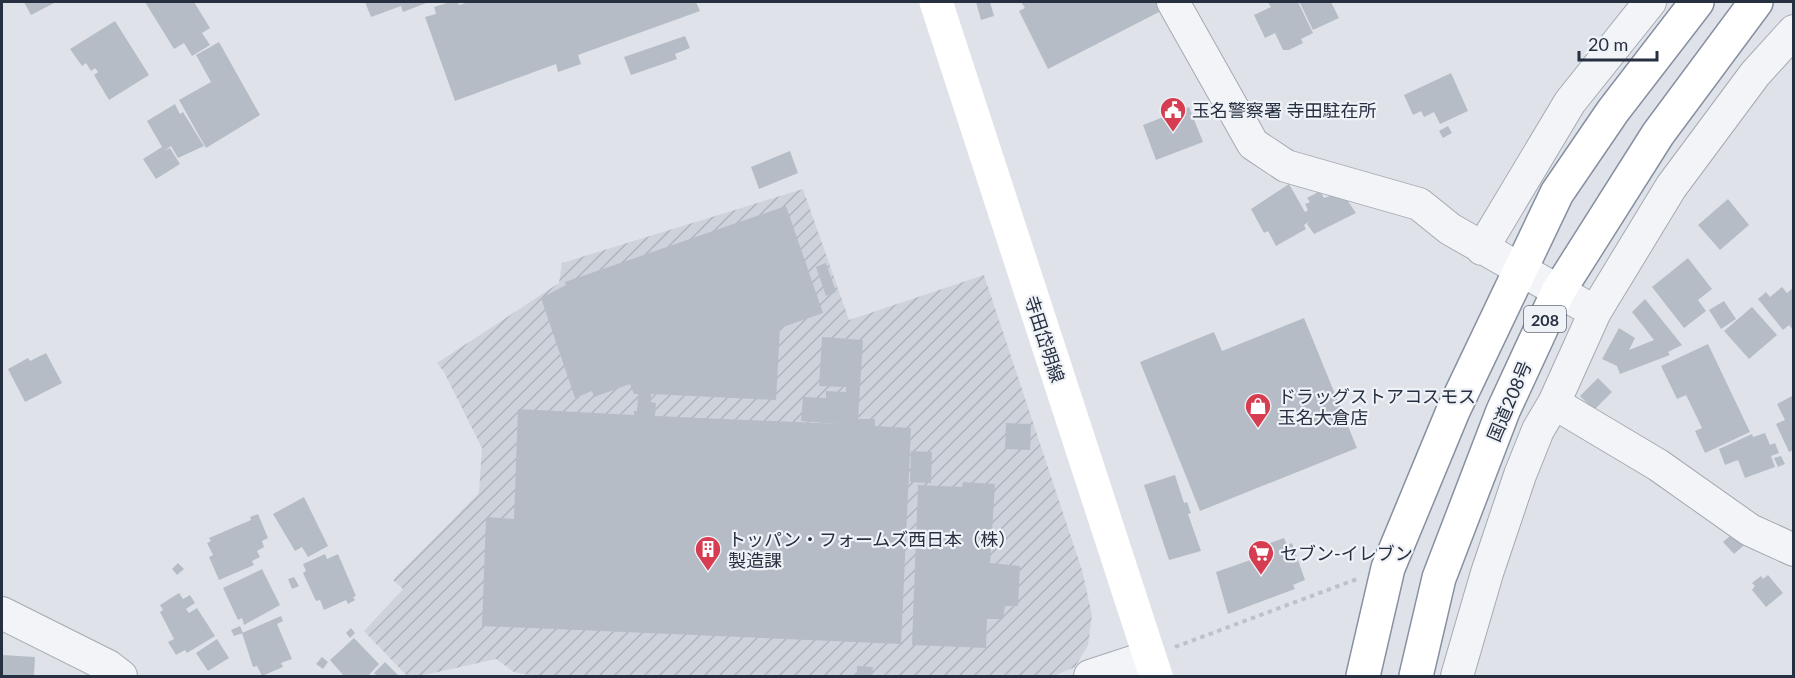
<svg xmlns="http://www.w3.org/2000/svg" width="1795" height="678" font-family="Lato,'Noto Sans JP',sans-serif">
  <defs>
    <pattern id="industrial-furrows" width="10" height="10" patternUnits="userSpaceOnUse" patternTransform="scale(1.5)"><rect width="10" height="10" fill="#cdd2db"/><path d="M-1 1l2-2M0 10L10 0M9 11l2-2" fill="none" stroke="#b0b5bd"/></pattern>
  </defs>
  <rect width="100%" height="100%" fill="#dfe3e9"/>
  <path fill="url(#industrial-furrows)" d="M803 189 849 320 984 275 1082 570 1092 615 1088 645 1075 667 1054 676H533L514 672 496 659 420 676H407L364 631 403 589 393 580 479 493 482 448 444 372 437 363 559 283 562 263Z"/>
  <path fill="#b6bcc6" d="M24 2H56L31 15Z
    M145 2H194L210 28 202 33 210 45 192 56 184 43 174 49Z
    M365 2H429L403 12 401 6 371 17Z
    M450 2H458L459 5 469 2H696L700 11 578 55 581 64 558 72 556 64 455 101 425 17 436 14 434 7Z
    M976 2H990L994 16 981 20Z
    M1021 2H1157L1161 11 1048 69 1019 11 1025 8Z
    M1268 2H1298L1313 33 1301 39 1303 43 1289 50H1283L1275 33 1265 38 1254 15 1271 7Z
    M1303 2H1331L1339 18 1313 30 1300 3Z
    M115 21 149 75 109 100 94 75 98 72 95 68 91 71 86 63 82 66 70 49Z
    M685 36 690 48 675 54 677 59 631 75 624 57Z
    M219 42 260 115 206 148 179 100 211 82 196 55Z
    M1451 73 1468 111 1440 124 1434 112 1424 117 1421 111 1413 115 1404 95Z
    M175 104 180 114 183 112 204 146 178 158 171 146 164 151 170 148 180 164 156 179 143 159 162 147 147 121Z
    M1189 107 1203 142 1156 160 1143 125Z
    M1448 126 1452 133 1443 138 1439 131Z
    M790 151 798 173 759 189 751 167Z
    M1289 184 1305 212 1308 210 1305 204 1310 202 1307 198 1320 191 1324 198 1330 196 1328 192 1345 197 1356 213 1314 234 1307 224 1310 221 1304 225 1306 229 1276 246 1268 231 1264 233 1251 209Z
    M1728 199 1749 225 1720 250 1698 225Z
    M786 206 823 313 780 328 776 400 651 394V402L656 403 655 416 842 424 801 421 803 397 826 398V391L846 392V387L819 386 822 337 863 340 858 419H875V426L911 428 901 644 482 626 486 517 514 519 518 409 634 415V411H637L638 394H634L630 384 594 397 592 391 575 398 541 298 566 285 565 282Z
    M1688 258 1712 289 1698 300 1706 311 1684 328 1652 287Z
    M826 263 836 292 826 296 816 267Z
    M1782 287 1787 293 1794 287V331L1789 325 1783 330 1758 299 1766 292 1770 297Z
    M1645 299 1682 345 1668 352 1670 355 1620 374 1617 366 1602 359 1619 328 1635 338 1629 350 1654 340 1632 312Z
    M1724 301 1736 319 1721 329 1709 310Z
    M1752 307 1777 335 1749 359 1724 331Z
    M1304 318 1357 448 1200 511 1140 362 1214 332 1222 351Z
    M1708 344 1750 432 1705 453 1695 431 1702 428 1686 395 1677 399 1661 366Z
    M46 353 62 383 25 402 8 369 28 358 30 361Z
    M1598 378 1612 392 1594 410 1580 396Z
    M1794 395V450L1789 452 1776 424 1785 420 1777 404Z
    M1006 423 1031 424 1030 450 1005 449Z
    M1765 433 1770 445 1775 443 1779 453 1771 456 1775 467 1745 478 1738 460 1725 465 1719 449 1752 434 1753 437Z
    M911 451 932 452 931 483 910 482Z
    M1781 456 1785 464 1778 467 1774 458Z
    M1175 475 1184 503 1187 502 1191 513 1188 514 1201 551 1169 560 1144 485Z
    M963 482 995 484 990 563 1020 566 1018 606H1005L1003 619H987L986 648 912 645 918 485 962 487Z
    M304 497 328 546 308 557 302 547 295 551 273 514Z
    M258 514 268 538 262 541 264 547 257 551 260 557 252 561 254 565 219 580 209 557 213 555 207 543 211 541 209 538 251 520 250 517Z
    M1738 529 1749 541 1734 554 1723 542Z
    M1284 538 1287 545 1292 543 1305 580 1293 585 1295 589 1228 614 1216 572 1262 556 1259 547Z
    M325 554 327 559 338 554 356 596 353 597 355 600 348 604 346 600 324 610 320 600 316 601 303 573 306 571 303 564Z
    M178 563 184 569 177 575 172 569Z
    M262 569 280 605 244 625 242 618 238 620 223 588Z
    M1768 575 1783 593 1766 607 1752 590 1755 586 1752 583 1761 576 1763 579Z
    M294 577 299 586 292 589 288 579Z
    M179 593 183 599 190 595 195 603 186 609 189 613 197 608 215 636 187 653 185 650 176 655 168 642 174 639 160 612 163 610 160 605Z
    M281 616 283 621 277 624 292 659 281 663 283 667 262 676 257 666 253 667 242 633Z
    M240 626 243 633 234 636 231 630Z
    M351 628 355 633 350 638 346 633Z
    M354 638 379 664 368 676H344L330 660Z
    M217 639 229 658 208 671 196 653Z
    M2 655 35 657 34 676H2Z
    M322 657 328 662 323 669 316 664Z
    M385 662 398 675 396 676H377L374 673Z
    M857 666 873 667 872 676H857Z"/>
  <g fill="none" stroke-linecap="round" stroke-linejoin="round">
    <g stroke="#a4aab3" stroke-width="34">
      <path id="street" d="M1173 2 1253 144 1286 166 1419 204 1450 229 1595 312
        M1482 249 1570 102 1650 2
        M1554 403 1658 465 1750 530 1794 550
        M2 613 108 666 121 676
        M1090 676 1148 657
        M1457 676 1487 573 1520 475 1538 430 1554 403 1595 312 1671 187 1755 74 1794 31"/>
    </g>
    <g stroke="#8690a1" stroke-width="36">
      <path id="highway" d="M1363 676 1388 568 1453 411 1557 193 1613 111 1697 2
        M1416 676 1439 578 1503 411 1558 292 1658 134 1756 2"/>
    </g>
    <path stroke="#bdc1c8" stroke-width="4" stroke-dasharray="4.5 4.5" stroke-linecap="butt" d="M1175 647 1357 579"/>
    <use href="#street" stroke="#f2f4f7" stroke-width="32"/>
    <path stroke="#fff" stroke-width="33" d="M936 2 1156 676"/>
    <use href="#highway" stroke="#fff" stroke-width="33"/>
  </g>
  <defs>
    <g id="civic-pin" transform="scale(1.35)"><path d="M0 17L-7.5 6A9.5 9.5 0 1 1 7.5 6Z" fill="#d63d50" stroke="#eff2f7"/><path d="M-.6-6.5H3V-4.5H.6V-3L4-1V1h2V6H-6V1h2V-1L-.6-3ZM-1.2 2.5V6h2.4V2.5Z" fill="#fff"/></g>
    <g id="shop-pin" transform="scale(1.35)"><path d="M0 17L-7.5 6A9.5 9.5 0 1 1 7.5 6Z" fill="#d63d50" stroke="#eff2f7"/><path d="M-5-2.5h2.3a2.7 3.5 0 0 1 5.4 0H5L5.5 6h-11ZM-1.5-2.5h3a1.5 2.3 0 0 0-3 0Z" fill="#fff"/></g>
    <g id="building-pin" transform="scale(1.35)"><path d="M0 17L-7.5 6A9.5 9.5 0 1 1 7.5 6Z" fill="#d63d50" stroke="#eff2f7"/><path d="M-4-6H4V6H1V3H-1V6H-4ZM-2.5-4.3h1.7v1.8h-1.7ZM.8-4.3h1.7v1.8H.8ZM-2.5-1h1.7V.8h-1.7ZM.8-1h1.7V.8H.8Z" fill="#fff"/></g>
    <g id="supermarket-pin" transform="scale(1.35)"><path d="M0 17L-7.5 6A9.5 9.5 0 1 1 7.5 6Z" fill="#d63d50" stroke="#eff2f7"/><path d="M-6-5.5h2.5l.6 2H6L4.5 2H-2.5L-4.4-4H-6ZM-1.5 3.2a1.3 1.3 0 1 0 .1 0ZM3 3.2a1.3 1.3 0 1 0 .1 0Z" fill="#fff"/></g>
  </defs>
  <g fill-rule="evenodd">
    <use href="#civic-pin" x="1173" y="110"/>
    <use href="#shop-pin" x="1258" y="406"/>
    <use href="#building-pin" x="708" y="549"/>
    <use href="#supermarket-pin" x="1261" y="553"/>
  </g>
  <g text-anchor="middle" dominant-baseline="central" stroke-width="4.5" stroke-linejoin="round" paint-order="stroke">
    <rect fill="#eff2f7" stroke="#636a78" stroke-width="1.5" x="1524" y="306" width="42" height="26" rx="4.5"/>
    <g font-size="16" font-weight="bold" fill="#273041">
      <text x="1545" y="319">208</text>
    </g>
    <g font-size="18" fill="#273041" stroke="#eff2f7" text-anchor="start">
      <text x="1192" y="110">玉名警察署 寺田駐在所</text>
      <text x="1278" y="396">ドラッグストアコスモス<tspan x="1278" dy="21">玉名大倉店</tspan></text>
      <text x="728" y="539">トッパン・フォームズ西日本（株）<tspan x="728" dy="21">製造課</tspan></text>
      <text x="1280" y="553">セブン-イレブン</text>
    </g>
    <g font-size="18" fill="#273041" stroke="#eff2f7">
      <text transform="translate(1045 339) rotate(72)">寺田岱明線</text>
      <text transform="translate(1509 401) rotate(-67)">国道208号</text>
    </g>
  </g>
  <rect width="1795" height="678" fill="none" stroke="#273041" stroke-width="6"/>
  <path d="M1579 51v9h78v-9" fill="none" stroke="#273041" stroke-width="3"/>
  <text x="1588" y="51" font-size="18" fill="#273041" stroke="#eff2f7" stroke-width="4.5" paint-order="stroke">20 m</text>
</svg>
